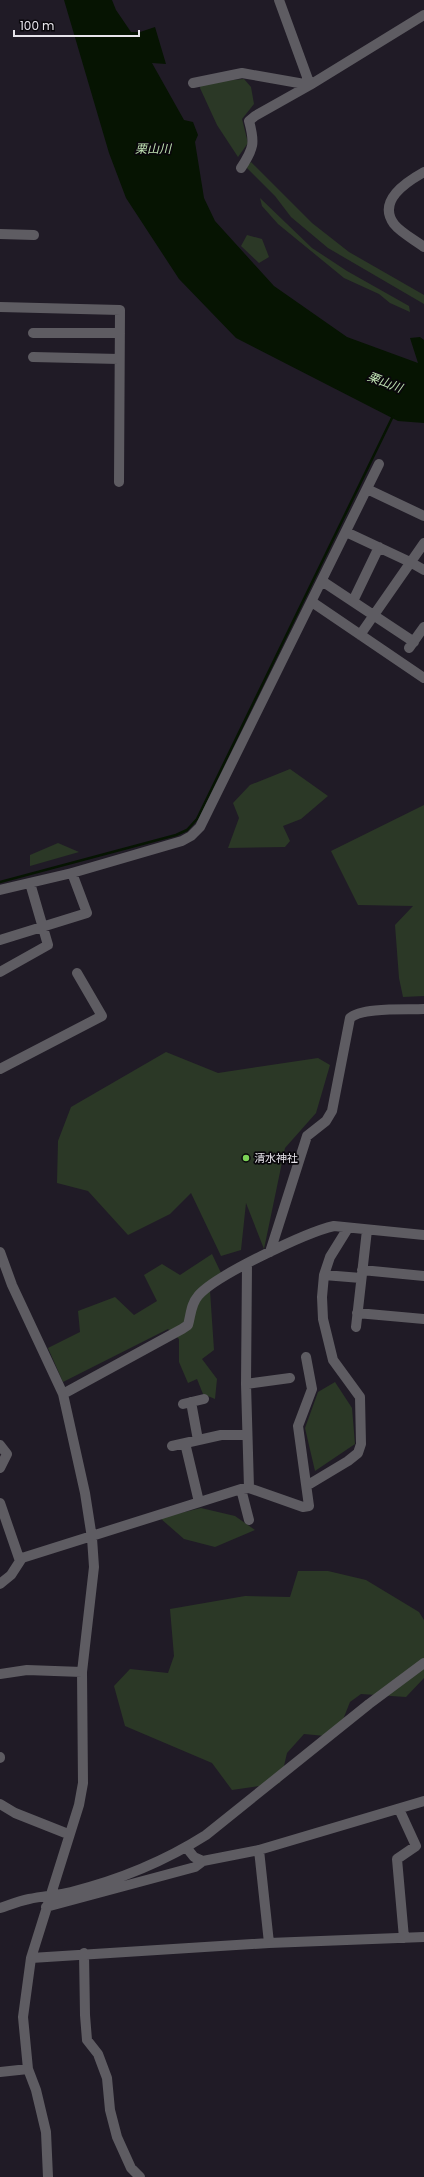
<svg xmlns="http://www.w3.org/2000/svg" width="424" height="2177" font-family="Poppins,'Noto Sans JP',sans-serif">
  <rect width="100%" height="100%" fill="#201b26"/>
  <path fill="#2b3826" d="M244 79 251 87 254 104 242 119 248 143 238 157 217 125 200 88 201 83Z
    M251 162 312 223 349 252 424 295V304L328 248 291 217 275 196 246 167Z
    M260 198 312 248 347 271 409 306 410 312 390 303 379 294 344 278 278 224 262 206Z
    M247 235 262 239 269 257 259 263 241 246Z
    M290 769 328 796 301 819 283 826 290 841 285 847 228 848 239 818 233 803 250 785Z
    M424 805V996L403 997 399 978 395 925 413 906 358 905 331 851Z
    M58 843 79 852 30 866V855Z
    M166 1052 218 1073 318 1058 330 1065 316 1113 285 1148 264 1249 246 1203 241 1250 221 1256 191 1193 170 1214 128 1235 88 1191 57 1183 58 1141 71 1107Z
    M212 1254 222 1275 210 1291 214 1350 202 1359 217 1379 215 1399 203 1394 197 1379 188 1383 179 1362V1339L168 1329 63 1382 48 1348 80 1332 78 1311 115 1297 134 1315 157 1301 144 1275 162 1264 180 1275Z
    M335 1382 352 1408 355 1444 315 1471 305 1428 318 1392Z
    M201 1508 235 1516 255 1530 215 1547 184 1539 160 1518Z
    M298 1571H328L366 1580 419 1612 424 1620V1678L406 1697 361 1694 350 1702 336 1737 304 1734 287 1753 280 1783 232 1790 212 1763 125 1726 114 1686 130 1669 168 1673 174 1656 170 1609 245 1596 290 1597Z"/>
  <path fill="#061402" d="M64 0H112L116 10 131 32H140L155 27 166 64 152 63 184 120 193 122 198 135 195 142 204 198 215 221 274 286 347 337 418 363 410 338 420 337 424 340V423L398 421 236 338 179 279 126 198 109 153Z"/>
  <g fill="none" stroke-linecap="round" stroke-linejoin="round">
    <path stroke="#061402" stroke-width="2.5" d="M0 882 176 835 187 830 197 819 393 416"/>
    <path stroke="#5e5c62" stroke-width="10" d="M279 0 310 85
      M193 83 242 73 310 85
      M241 168C254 148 255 143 249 121L255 116 310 85 424 15
      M424 172C406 182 377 201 394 224 401 233 415 240 424 247
      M0 234 34 235
      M0 307 120 310 119 482
      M33 333H120
      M33 357 119 359
      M367 489 424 516
      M346 532 410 562 424 570
      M322 581 414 642
      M353 601 379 547
      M312 602 424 678
      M360 635 424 543
      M409 648 424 627
      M0 890 72 873 182 841 191 836 200 827 379 464
      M0 940 87 913 72 873
      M0 972 48 945 30 883
      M0 1069 102 1016 77 973
      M0 1252 12 1285 63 1394 85 1493 92 1538 94 1567 82 1672 83 1783 79 1805 31 1958 23 2017 28 2069 36 2090 46 2132 48 2177
      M270 1252 307 1136 326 1121 332 1111 350 1018C362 1007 407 1010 424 1009
      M247 1264 246 1384 249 1488
      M362 1270 424 1276
      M324 1275 361 1278
      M357 1313 424 1319
      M356 1327 367 1230
      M246 1384 290 1378
      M63 1394 182 1329 188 1325C191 1314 191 1304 198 1296 214 1276 307 1232 334 1226L424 1235
      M191 1402 198 1440
      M183 1404 204 1399
      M185 1443 199 1502
      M0 1445 7 1454 0 1468
      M172 1446 221 1435H246
      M308 1485 348 1461 358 1453 361 1444 360 1397 333 1360 323 1319 322 1297 324 1275 330 1257 348 1228
      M241 1489 249 1520
      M0 1503 20 1561
      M0 1584 11 1575 22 1558 241 1489 249 1488 303 1507 309 1506 298 1426 312 1389 306 1357
      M0 1674 27 1670 82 1672
      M0 1757V1758
      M0 1804 15 1813 68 1834
      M399 1809 416 1846 397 1859 404 1938
      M186 1847 194 1857 203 1861
      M259 1850 269 1943
      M46 1907 195 1867 203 1861 259 1850 424 1801
      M0 1908C9 1905 19 1901 29 1899 43 1896 58 1895 71 1892 119 1880 165 1861 206 1835L369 1704 424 1663
      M84 1953 85 2015 87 2040 98 2054 107 2078 110 2110 117 2137 131 2168 140 2177
      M31 1958 269 1943 424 1937
      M0 2072 28 2069"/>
  </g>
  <circle fill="#7bd156" stroke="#09070b" stroke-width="1.5" cx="246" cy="1158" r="4"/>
  <g text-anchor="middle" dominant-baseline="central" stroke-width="3.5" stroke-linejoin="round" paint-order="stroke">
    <g font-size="11" fill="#e7e4eb" stroke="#09070b" text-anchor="start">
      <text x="254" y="1158">清水神社</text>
    </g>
    <g font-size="12" font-style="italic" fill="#c1e4b5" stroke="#09070b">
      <text x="153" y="148">栗山川</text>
      <text transform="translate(385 382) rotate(21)">栗山川</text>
    </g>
  </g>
  <path d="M14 30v6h125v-6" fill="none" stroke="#e7e4eb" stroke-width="2"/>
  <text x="20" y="30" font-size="12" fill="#e7e4eb" stroke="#09070b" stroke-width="3" paint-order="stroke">100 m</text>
</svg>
